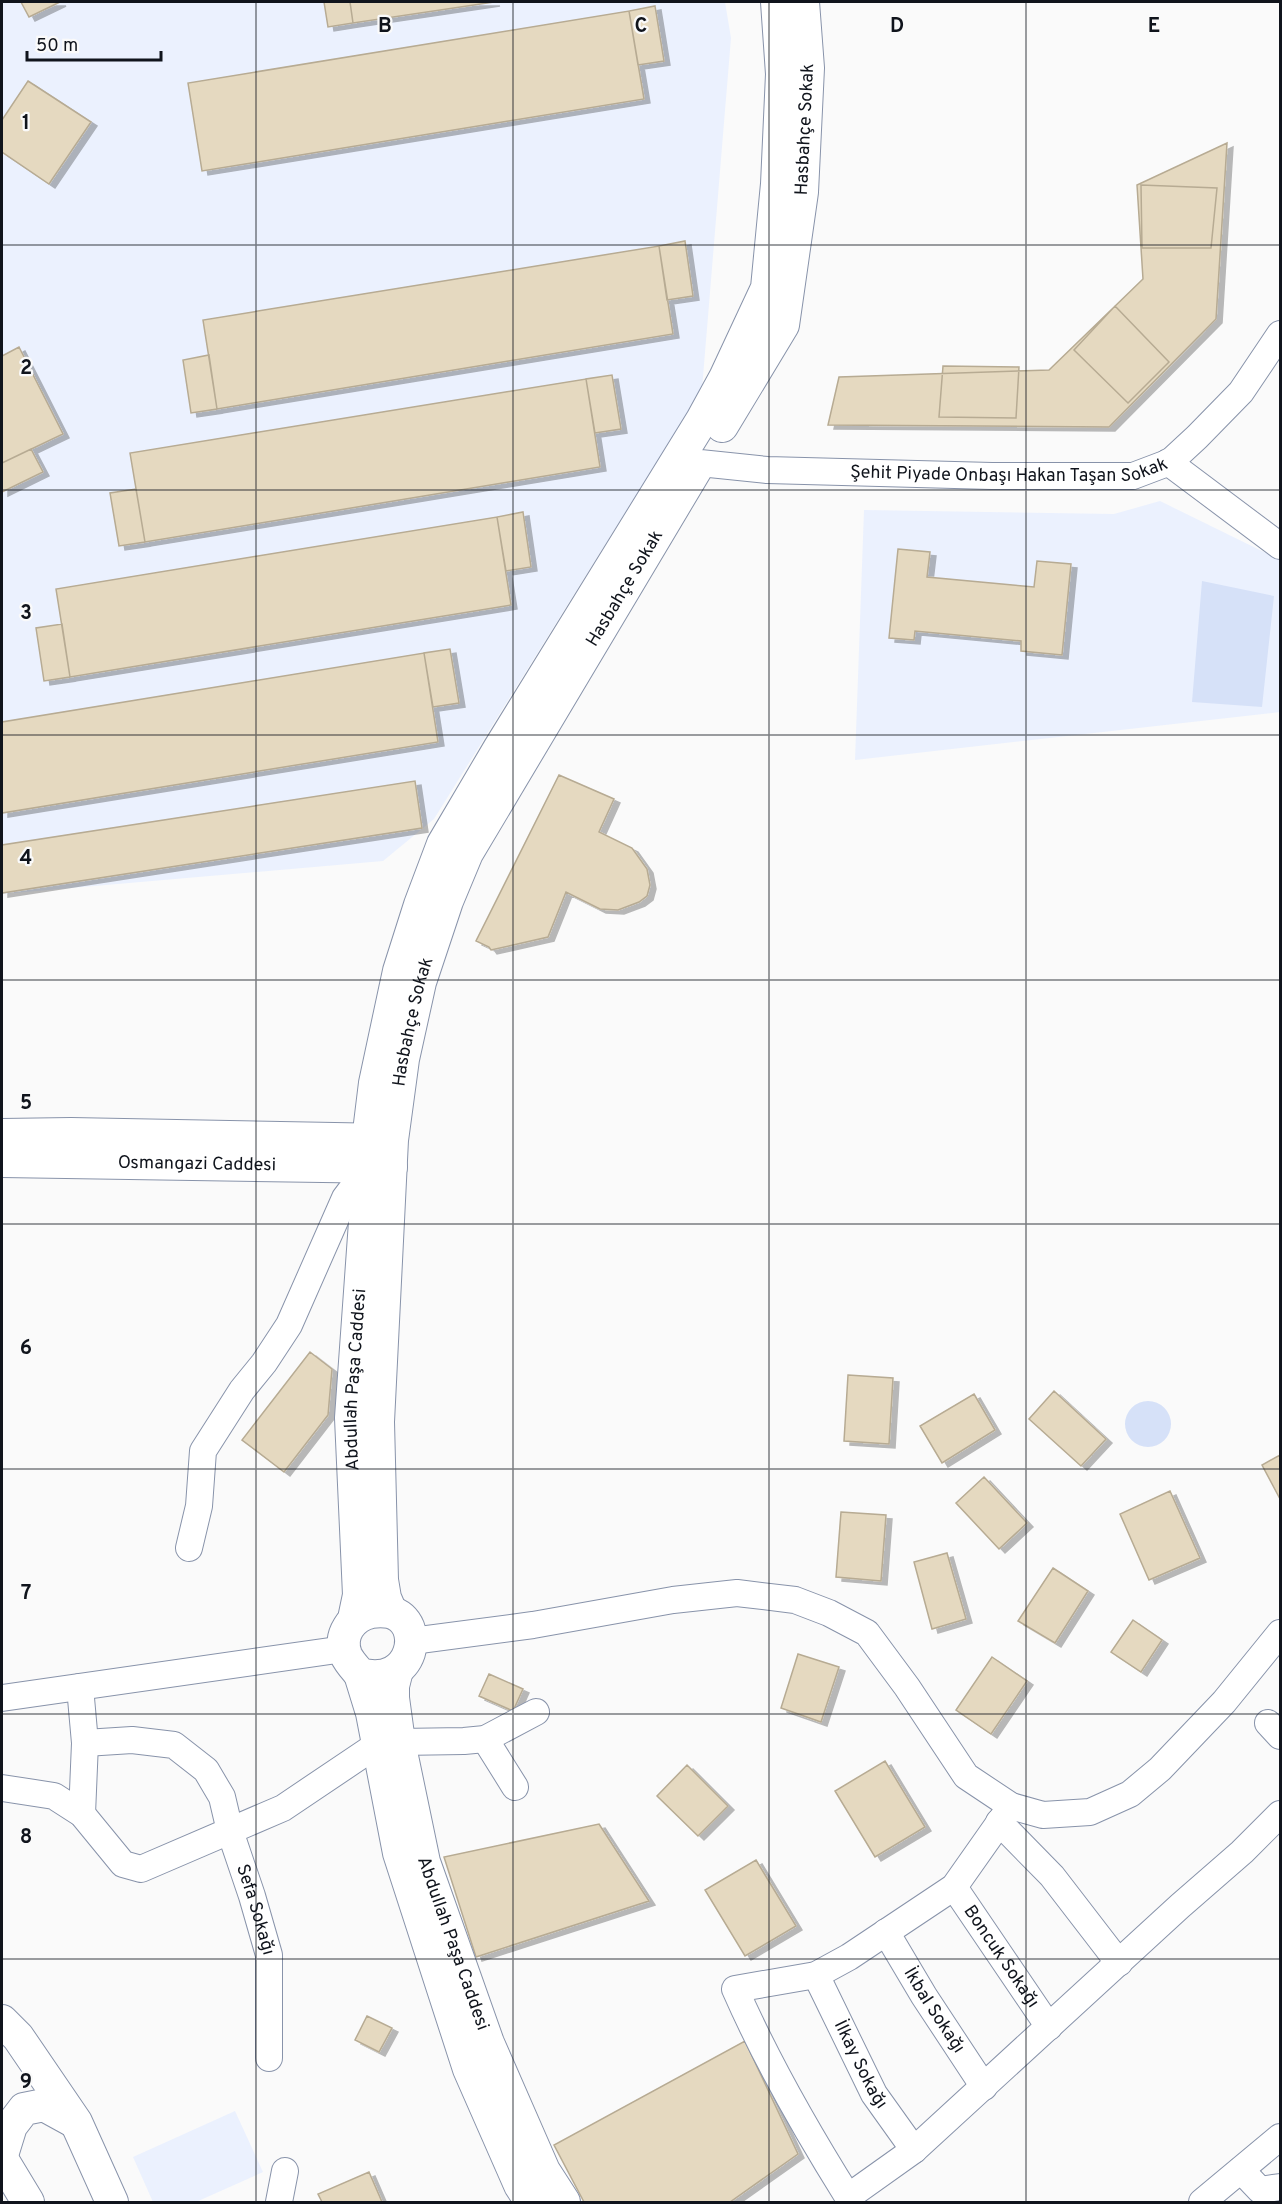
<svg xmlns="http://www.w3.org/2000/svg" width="1282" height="2204" font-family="Overpass,sans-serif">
  <defs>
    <filter id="shadow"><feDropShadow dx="6" dy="4" stdDeviation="0" flood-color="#0004"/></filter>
  </defs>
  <rect width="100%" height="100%" fill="#fafafa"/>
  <path fill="#ebf1fe" d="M2 2H725L731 38 702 389 434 819 383 861 2 894Z
    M1160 501 1280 560V712L855 760 864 510 1114 514Z
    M235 2111 263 2172 196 2202H153L133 2157Z"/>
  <path fill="#d6e1f8" d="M1202 581 1274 596 1262 707 1192 702Z
    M1125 1424a23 23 0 1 1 46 0a23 23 0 1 1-46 0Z"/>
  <path fill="#e5d9c0" stroke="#b7ab93" stroke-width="1.5" filter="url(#shadow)" d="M21 2H60L29 17Z
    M324 2H350L353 23 328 27Z
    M350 2H494L353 23Z
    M655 6 664 61 638 65 629 11Z
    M629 11 644 99 202 171 188 83Z
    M28 81 91 122 49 184 2 152V120Z
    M1227 143 1216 319 1109 427 828 425 839 377 1049 370 1143 279 1137 185Z
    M1141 185 1217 188 1211 248H1142Z
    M685 241 693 296 667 300 659 246Z
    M659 246 673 334 217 409 203 320Z
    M1115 306 1169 362 1128 403 1074 350Z
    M19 347 63 434 2 463V356Z
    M209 355 217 409 191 413 183 360Z
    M943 366 1019 367 1016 418 939 417Z
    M612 375 621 429 595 433 586 379Z
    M586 379 600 467 145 542 130 453Z
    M31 449 43 472 2 492V463Z
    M136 489 145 542 119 546 110 493Z
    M523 512 531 567 506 571 497 517Z
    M497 517 511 605 70 677 56 589Z
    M898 549 930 552 927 577 1034 587 1037 561 1071 564 1062 655 1021 651V641L915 631 914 640 889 638Z
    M62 624 70 677 44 681 36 628Z
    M450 649 459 703 433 707 424 653Z
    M424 653 438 742 2 813V722Z
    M559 775 614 799 599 832 632 848 647 869 650 885 647 896 639 902 618 910 600 909 566 892 548 937 491 950 489 947 476 941Z
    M415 781 422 828 2 893V845Z
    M310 1352 332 1369 328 1415 284 1472 242 1440Z
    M848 1375 893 1378 889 1444 844 1441Z
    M1054 1391 1106 1439 1081 1466 1029 1419Z
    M974 1394 995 1430 942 1463 920 1426Z
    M1280 1455V1499L1262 1465Z
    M984 1477 1027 1523 999 1549 956 1503Z
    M1170 1491 1200 1558 1149 1580 1120 1514Z
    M841 1512 886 1515 881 1581 836 1577Z
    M947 1553 966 1619 932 1629 914 1562Z
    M1053 1568 1088 1591 1055 1643 1018 1621Z
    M1133 1620 1162 1640 1141 1672 1111 1652Z
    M798 1654 839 1667 821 1722 781 1708Z
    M992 1657 1027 1681 991 1734 956 1710Z
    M489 1674 523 1689 513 1711 479 1696Z
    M885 1761 925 1827 875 1857 835 1791Z
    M687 1765 728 1806 698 1836 657 1796Z
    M599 1824 649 1901 476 1957 444 1857Z
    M756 1860 796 1926 745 1956 705 1890Z
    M367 2016 392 2028 379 2052 355 2040Z
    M745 2041 798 2154 730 2202H584L554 2145Z
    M369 2172 382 2202H322L318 2194Z"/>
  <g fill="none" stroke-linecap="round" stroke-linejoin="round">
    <g stroke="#8893aa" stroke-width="28">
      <g id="minor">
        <path id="s1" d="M679 457 700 463 767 470 992 476H1133L1170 462 1197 437 1241 392 1280 334"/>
        <path d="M1168 462 1280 546"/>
        <path d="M189 1548 199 1506 203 1451 242 1390 264 1363 289 1325 345 1198 369 1166"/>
        <path d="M412 1641 533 1625 673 1600 737 1593 795 1600 829 1613 867 1633 907 1687 966 1776 1011 1806 1043 1815 1090 1812 1130 1794 1160 1769 1224 1702 1280 1633"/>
        <path d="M80 1687 85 1743 82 1814"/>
        <path d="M2 1698 344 1649"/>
        <path d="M1268 1723 1280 1736"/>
        <path d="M485 1739 515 1787"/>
        <path d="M399 1742 464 1741 485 1739 536 1712"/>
        <path id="s2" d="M85 1743 132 1740 174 1745 206 1770 222 1797 230 1831 252 1896 269 1955V2058"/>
        <path d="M2 1788 54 1796 82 1814 123 1864 141 1869 283 1808 378 1744"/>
        <path d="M1011 1806 954 1887 849 1957 816 1975 735 1989C767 2062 806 2130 848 2197L914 2150 1180 1906 1242 1852 1280 1814"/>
        <path d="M999 1822 1052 1876 1119 1963"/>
        <path id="s3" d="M954 1887 1049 2027"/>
        <path id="s4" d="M886 1932 924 1996 984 2087"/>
        <path id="s5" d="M816 1975 874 2094 914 2150"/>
        <path d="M1241 2170 1260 2190 1280 2187"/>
        <path d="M279 2202 285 2171"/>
        <path d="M1202 2202 1280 2137"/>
      </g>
    </g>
    <g stroke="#8893aa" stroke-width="34">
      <g id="major">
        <path id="s6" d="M722 426 783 325 802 192 808 68 803 2"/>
        <path d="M2 1135 71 1134 388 1140"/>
        <path id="s7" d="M2 1161 391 1167"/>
        <path d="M371 1612C377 1611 384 1611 390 1612 427 1622 414 1689 360 1674 355 1668 349 1662 346 1655 338 1635 352 1616 371 1612Z"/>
        <path id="s8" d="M391 1612 385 1598 382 1580 378 1422 392 1140 403 1059 420 982 447 901 467 853 696 469"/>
        <path id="s9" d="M354 1619 359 1595 351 1418 369 1166 368 1140 375 1083 399 971 420 905 443 844 499 749 702 420 725 378 767 288 777 184 782 74 777 2"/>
        <path id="s10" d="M397 1670 393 1686V1698L399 1742 424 1862 488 2043 544 2171 564 2202"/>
        <path d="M360 1674 372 1713 399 1853 469 2069 520 2185 531 2202"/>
        <path d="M2 2021 18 2037 76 2122 112 2202"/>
        <path d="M2 2155 11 2126 24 2109 44 2105 75 2122"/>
        <path d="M2 2159 28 2202"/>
      </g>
    </g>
    <use href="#minor" stroke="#fff" stroke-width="26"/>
    <use href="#major" stroke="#fff" stroke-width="32"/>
  </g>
  <path fill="none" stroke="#10141c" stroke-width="1.5" stroke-opacity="0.55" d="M256 2V2202M513 2V2202M769 2V2202M1026 2V2202M2 245H1280M2 490H1280M2 735H1280M2 980H1280M2 1224H1280M2 1469H1280M2 1714H1280M2 1959H1280"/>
  <g text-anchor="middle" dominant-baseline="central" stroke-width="4.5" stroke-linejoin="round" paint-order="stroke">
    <g font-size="18" fill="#10141c" stroke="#fafafa">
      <text stroke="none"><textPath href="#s6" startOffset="315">Hasbahçe Sokak</textPath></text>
      <text stroke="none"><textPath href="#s1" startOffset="332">Şehit Piyade Onbaşı Hakan Taşan Sokak</textPath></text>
      <text stroke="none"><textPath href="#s8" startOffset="1080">Hasbahçe Sokak</textPath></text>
      <text stroke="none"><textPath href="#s8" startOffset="594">Hasbahçe Sokak</textPath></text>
      <text stroke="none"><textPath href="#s7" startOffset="195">Osmangazi Caddesi</textPath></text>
      <text stroke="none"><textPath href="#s9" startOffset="240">Abdullah Paşa Caddesi</textPath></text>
      <text stroke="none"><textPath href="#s2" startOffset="279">Sefa Sokağı</textPath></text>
      <text stroke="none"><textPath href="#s10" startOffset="282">Abdullah Paşa Caddesi</textPath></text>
      <text stroke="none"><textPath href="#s3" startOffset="84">Boncuk Sokağı</textPath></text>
      <text stroke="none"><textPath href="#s4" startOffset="92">İkbal Sokağı</textPath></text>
      <text stroke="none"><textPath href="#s5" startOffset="100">İlkay Sokağı</textPath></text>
    </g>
  </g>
  <g font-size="20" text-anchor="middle" font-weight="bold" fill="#10141c" stroke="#fafafa" stroke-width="4.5" stroke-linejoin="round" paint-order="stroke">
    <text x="385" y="32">B</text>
    <text x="641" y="32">C</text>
    <text x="897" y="32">D</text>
    <text x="1154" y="32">E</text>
    <text x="26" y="129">1</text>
    <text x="26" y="374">2</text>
    <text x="26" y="619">3</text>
    <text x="26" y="864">4</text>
    <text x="26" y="1109">5</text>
    <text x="26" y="1354">6</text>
    <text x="26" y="1599">7</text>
    <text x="26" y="1843">8</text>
    <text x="26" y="2088">9</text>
  </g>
  <rect width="1282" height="2204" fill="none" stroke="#10141c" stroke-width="6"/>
  <path d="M27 51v9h134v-9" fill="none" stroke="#10141c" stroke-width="3"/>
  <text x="36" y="51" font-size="18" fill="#10141c" stroke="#fafafa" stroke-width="4.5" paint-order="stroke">50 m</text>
</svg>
